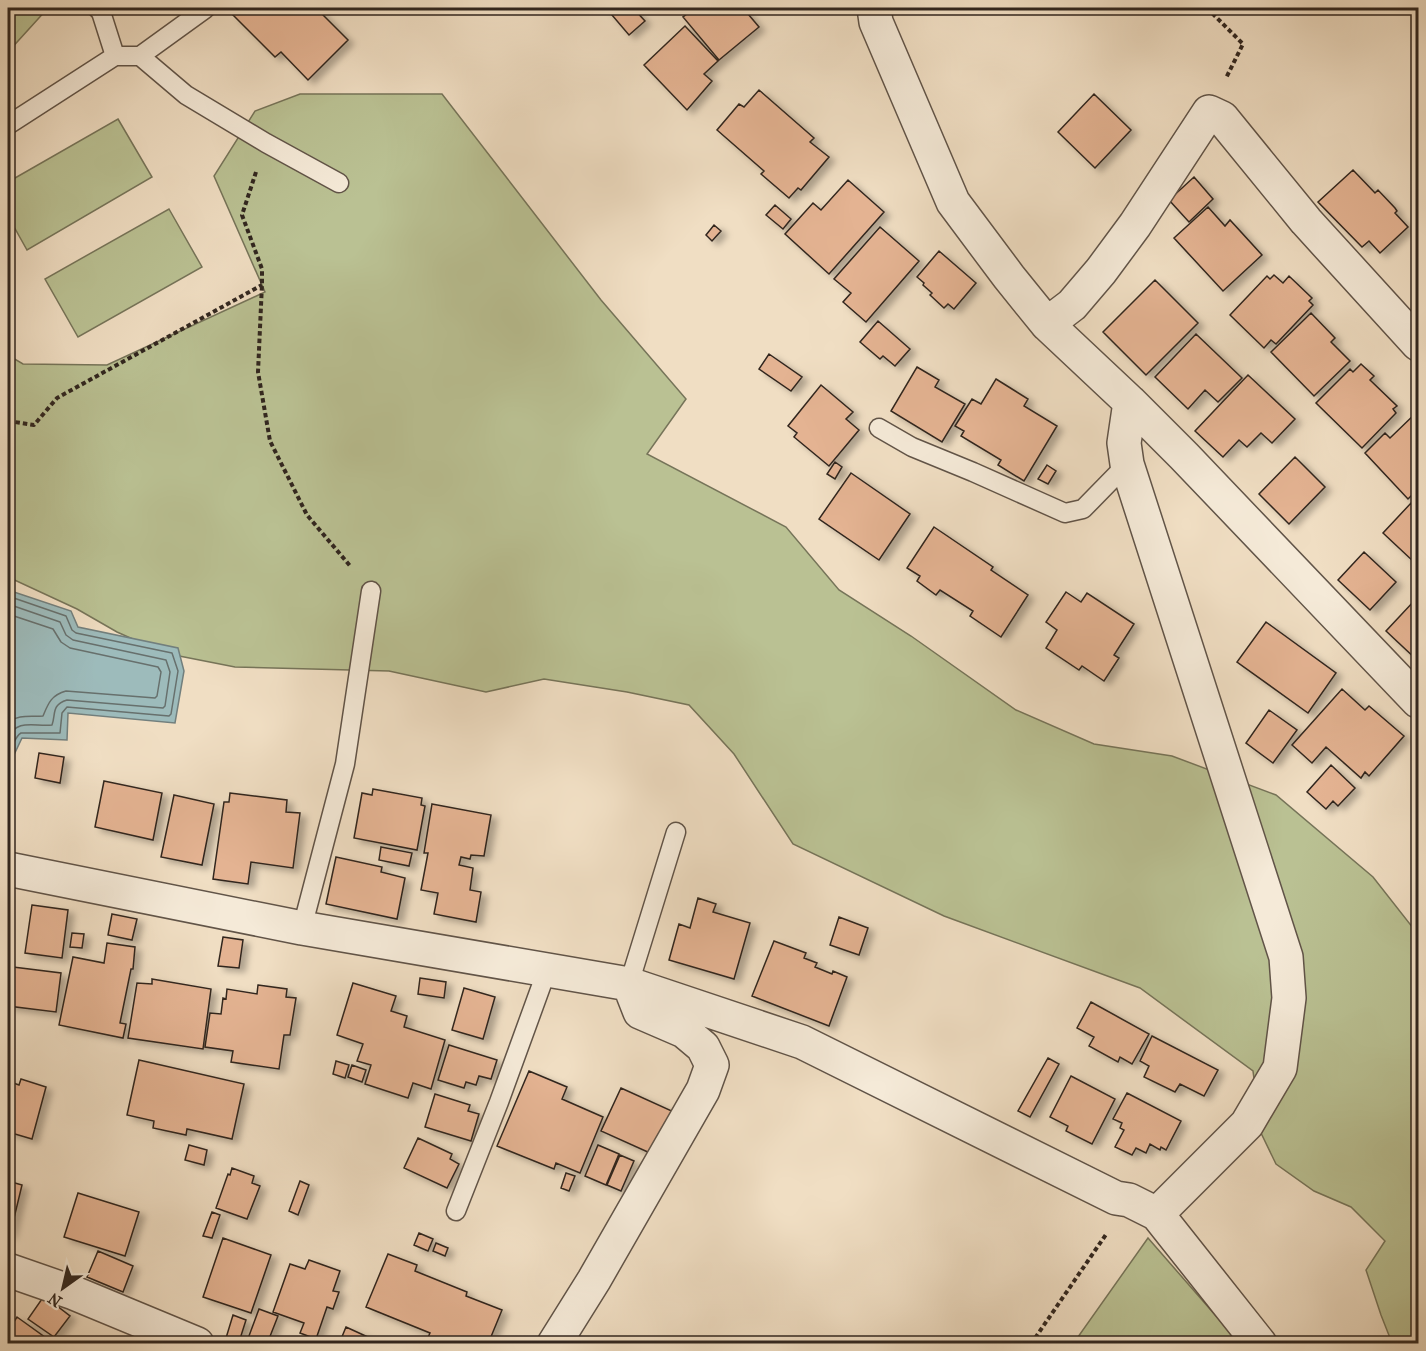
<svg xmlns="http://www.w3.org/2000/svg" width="1426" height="1351" font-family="'IM FELL French Canon',serif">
  <defs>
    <filter id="shadow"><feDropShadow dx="6" dy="4" stdDeviation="3" flood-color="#0004"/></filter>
  </defs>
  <rect width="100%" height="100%" fill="#f0dec3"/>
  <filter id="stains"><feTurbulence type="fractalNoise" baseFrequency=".00333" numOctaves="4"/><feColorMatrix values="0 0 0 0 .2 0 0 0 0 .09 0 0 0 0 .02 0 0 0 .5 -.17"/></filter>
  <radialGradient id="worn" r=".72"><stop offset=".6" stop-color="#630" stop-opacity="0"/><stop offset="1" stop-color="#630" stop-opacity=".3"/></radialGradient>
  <path fill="#bac193" stroke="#767459" stroke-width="1.5" d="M8 8H48L8 52Z
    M300 94H442L601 300 686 399 647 454 786 527 839 590 911 636 1016 710 1094 744 1172 756 1276 795 1373 877 1417 933 1418 937V1343H1392L1381 1315 1366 1270 1385 1241 1351 1207 1314 1191 1276 1164 1261 1133 1253 1071 1140 988 944 916 793 844 734 754 689 705 627 692 544 679 486 692 389 671 235 667 164 653 117 632 77 609 8 577V355L23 364 107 365 265 292 214 176 255 111Z
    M118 119 152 177 27 250 8 216V182Z
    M169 209 202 267 78 337 45 279Z
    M1148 1238 1223 1324 1238 1343 1073 1344Z"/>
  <path fill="#9dbbbb" stroke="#727f7d" stroke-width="1.5" d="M8 590 71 611 78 627 178 648 184 671 175 723 68 713 67 740 22 738 12 759 8 757Z"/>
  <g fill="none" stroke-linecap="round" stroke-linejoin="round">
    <path stroke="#67706d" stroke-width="1.5" d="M8 596 66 616 72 630 76 633 172 653 178 671 171 714 169 716 67 707 62 713 60 733H21C14 737 14 747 8 752
      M8 604 60 622 66 635 73 640 166 660 170 672 165 706 163 708 67 700C51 705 56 714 52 725 35 727 17 718 8 738
      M8 614 53 629 61 642 70 648 158 667 161 672 157 696 155 698 66 691C51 695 48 704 43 716 30 717 19 714 8 722"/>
  </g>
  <path fill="#e4b392" stroke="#31261f" stroke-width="1.5" filter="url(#shadow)" d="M240 8H316L348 40 308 80 281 52 275 57 233 15Z
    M606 8H633L645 21 629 35Z
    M695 8H743L759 27 719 60 683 17Z
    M685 26 718 61 704 74 712 81 687 110 644 65Z
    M759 90 814 138 810 142 829 157 801 190 798 188 789 198 761 174 764 171 717 130 739 104 744 107Z
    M1094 94 1131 130 1095 168 1058 132Z
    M1353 170 1375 193 1378 190 1395 208 1397 211 1395 213 1408 227 1380 253 1369 241 1362 247 1318 202Z
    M1194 177 1213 199 1189 222 1169 200Z
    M848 180 884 212 829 274 785 234 813 203 821 210Z
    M775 205 791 219 783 229 766 215Z
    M1208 207 1225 226 1230 220 1262 255 1223 291 1174 238Z
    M714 225 721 231 712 241 706 235Z
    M880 227 919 261 866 322 843 302 851 293 834 279Z
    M939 251 976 283 954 309 948 304 944 308 930 295 932 293 923 285 924 283 917 277Z
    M1274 275 1283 283 1289 276 1312 298 1309 301 1313 305 1276 344 1271 340 1264 348 1230 315 1267 276 1270 279Z
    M1155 280 1198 323 1146 375 1103 332Z
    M1311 313 1335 338 1331 342 1350 361 1314 396 1271 352Z
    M878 321 910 349 895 366 883 356 880 359 860 342Z
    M1196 334 1242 378 1218 402 1205 390 1188 409 1155 377Z
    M769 354 802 377 791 391 759 369Z
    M1361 364 1374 376 1370 380 1397 406 1393 409 1396 413 1362 448 1316 403 1350 369 1353 372Z
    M917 367 939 380 935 387 965 404 942 442 891 411Z
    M1248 375 1295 419 1272 443 1261 433 1247 447 1239 440 1223 457 1195 431Z
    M996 379 1028 399 1024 406 1057 426 1024 481 998 465 1001 460 961 436 964 431 955 426 972 399 981 404Z
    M821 385 853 412 846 419 859 430 829 466 794 437 797 433 788 426Z
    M1418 411V489L1408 499 1365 453 1385 433 1390 438Z
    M1295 457 1325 487 1289 524 1259 494Z
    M835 462 842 467 835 479 827 474Z
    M1047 465 1056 471 1048 484 1038 479Z
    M851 473 910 514 879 560 819 519Z
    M1411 503 1418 510V559L1415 563 1383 533Z
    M934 527 993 567 991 570 1028 595 1001 637 970 616 973 611 940 590 936 595 917 581 920 576 907 568Z
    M1364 552 1396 582 1370 610 1338 580Z
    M1066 592 1081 602 1087 593 1134 624 1114 655 1119 658 1104 681 1082 666 1079 670 1046 648 1057 630 1046 622Z
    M1414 601 1418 605V661L1386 631Z
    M1266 622 1336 673 1308 713 1237 662Z
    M1342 689 1365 710 1369 706 1404 736 1369 776 1365 772 1361 778 1326 747 1312 763 1292 745Z
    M1269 710 1297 730 1273 763 1246 743Z
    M39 753 64 757 60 783 35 778Z
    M1331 765 1355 788 1338 806 1333 801 1326 809 1307 792Z
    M104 781 162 793 153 840 95 827Z
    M373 789 422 798 421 805 425 806 417 850 354 838 362 793 372 795Z
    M230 793 287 800 286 812 300 813 293 868 251 862 248 884 213 879 224 802H229Z
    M174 795 214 804 202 865 161 857Z
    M432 804 491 815 484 856 471 855 470 859 461 857 459 865 473 868 470 890 481 892 476 922 434 914 438 893 421 890 428 853H424Z
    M381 847 412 853 409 866 379 860Z
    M336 857 382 867 381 872 405 878 397 919 326 904Z
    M698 898 716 904 713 912 750 923 734 979 669 960 679 924 690 928Z
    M32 905 68 910 62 958 25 953Z
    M112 914 137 919 132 940 108 935Z
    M839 917 868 928 859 955 830 945Z
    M72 933 84 934 82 948 70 947Z
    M223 937 243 940 239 968 218 966Z
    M774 941 806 953 804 958 817 963 815 967 832 974 833 971 847 977 829 1026 752 996Z
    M107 943 135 947 133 969H131L120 1023 126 1024 123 1038 59 1025 73 957 104 963Z
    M13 967 61 973 56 1012 8 1006Z
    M420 978 446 982 444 998 418 994Z
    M152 979 211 989 203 1049 128 1038 137 983 152 984Z
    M353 983 396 996 391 1011 407 1016 404 1027 445 1040 431 1089 413 1083 408 1098 365 1084 371 1065 357 1061 363 1044 337 1035Z
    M258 985 287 989 286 997 296 998 290 1035H284L279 1069 231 1062 233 1051 205 1047 210 1013 221 1014 223 998 226 999 227 989 257 994Z
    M464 988 495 997 483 1039 452 1030Z
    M1091 1002 1149 1034 1132 1064 1120 1057 1118 1062 1089 1046 1094 1037 1077 1028Z
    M1152 1036 1218 1070 1204 1096 1180 1084 1175 1092 1144 1077 1149 1066 1140 1061Z
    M449 1045 497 1060 491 1079 479 1076 476 1085 466 1082 464 1088 438 1080Z
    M1048 1058 1059 1064 1030 1117 1018 1111Z
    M139 1060 244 1084 232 1139 187 1129 186 1135 153 1128 154 1121 127 1115Z
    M336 1061 349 1065 345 1078 333 1074Z
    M352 1065 366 1070 362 1082 348 1077Z
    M529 1071 567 1087 562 1099 603 1117 580 1173 556 1163 554 1169 497 1146Z
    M1071 1076 1115 1099 1092 1144 1066 1131 1068 1126 1050 1117Z
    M21 1079 46 1087 32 1139 8 1132V1081L19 1085Z
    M621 1088 674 1112 650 1153 601 1131Z
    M1127 1093 1181 1121 1166 1150 1161 1147 1160 1150 1150 1144 1146 1153 1136 1148 1132 1155 1115 1147 1124 1130 1120 1128 1122 1123 1113 1119Z
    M435 1094 470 1105 468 1111 479 1114 471 1141 425 1127Z
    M418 1138 452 1154 450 1159 459 1164 447 1188 404 1168Z
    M189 1145 207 1150 204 1165 185 1160Z
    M598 1145 619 1154 606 1185 585 1176Z
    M620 1155 634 1161 621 1191 607 1185Z
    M232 1168 254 1176 252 1183 260 1186 247 1219 216 1208 228 1174 230 1175Z
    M566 1173 575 1176 569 1191 561 1188Z
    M8 1181 22 1185 10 1235 8 1234Z
    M300 1181 309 1185 298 1215 289 1211Z
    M78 1193 139 1212 125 1256 64 1237Z
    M212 1212 220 1215 212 1238 203 1236Z
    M419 1233 433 1239 428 1251 414 1245Z
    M223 1238 271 1255 251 1313 203 1297Z
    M436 1243 448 1248 445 1256 433 1251Z
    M98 1251 133 1266 123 1292 87 1277Z
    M388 1254 417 1265 415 1271 467 1292 466 1296 502 1310 488 1344H425L430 1333 366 1307Z
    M309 1260 340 1271 333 1291 339 1292 333 1309 327 1307 316 1339 300 1333 304 1323 273 1312 290 1264 305 1269Z
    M44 1296 70 1316 54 1337 28 1319Z
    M259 1309 278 1316 267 1344H246Z
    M233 1315 246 1320 239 1342 226 1338Z
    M17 1317 53 1343V1344H8V1331Z
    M346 1327 383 1344H339Z"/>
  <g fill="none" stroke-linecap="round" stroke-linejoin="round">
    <g stroke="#615448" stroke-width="21">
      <path id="lane" d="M97 8 101 12 115 56H140L186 95 266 143 339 183
        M140 56 205 9
        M8 125 115 56
        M879 428 912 447 973 472 1065 513 1083 509 1127 464
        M302 928 345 764 371 591
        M629 984 676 832
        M456 1211 499 1102 547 970"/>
    </g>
    <g stroke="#615448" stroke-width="36">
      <path id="street" d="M874 8 876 22 953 202 1009 277 1047 324 1130 402 1184 456 1418 701
        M1047 324 1072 305 1101 271 1135 225 1209 112 1222 118 1306 221 1418 344
        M1130 402 1124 443 1127 464 1286 957 1289 998 1280 1068 1247 1124 1157 1214
        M8 869 302 928 629 984 802 1042 1116 1198 1129 1200 1157 1214 1260 1344
        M8 1270 74 1293 197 1344
        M554 1344 594 1280 703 1090 712 1065 703 1047 684 1031 640 1012 629 984"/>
    </g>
    <path stroke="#31261f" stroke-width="4" stroke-dasharray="4.5 3" stroke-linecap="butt" d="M1207 8 1243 44 1226 78
      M256 172 242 215 262 269V284L258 372 270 441 307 515 351 567
      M8 421 34 425 57 398 262 285
      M1031 1344 1107 1233"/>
    <use href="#lane" stroke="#f5ead8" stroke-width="18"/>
    <use href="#street" stroke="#f5ead8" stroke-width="33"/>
  </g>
  <rect width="1426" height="1351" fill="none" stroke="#f0dec3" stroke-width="30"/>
  <rect x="9" y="9" width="1408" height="1333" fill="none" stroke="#31261f" stroke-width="3"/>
  <rect x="15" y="15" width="1396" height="1321" fill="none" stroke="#31261f" stroke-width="1.5"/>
  <g transform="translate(63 1288) rotate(214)" stroke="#f5ead8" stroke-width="4.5" paint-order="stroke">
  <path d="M0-4.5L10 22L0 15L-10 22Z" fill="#31261f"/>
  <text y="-9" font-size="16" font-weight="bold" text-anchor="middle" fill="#31261f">N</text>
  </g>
  <rect width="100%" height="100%" filter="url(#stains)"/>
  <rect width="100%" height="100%" fill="url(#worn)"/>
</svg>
